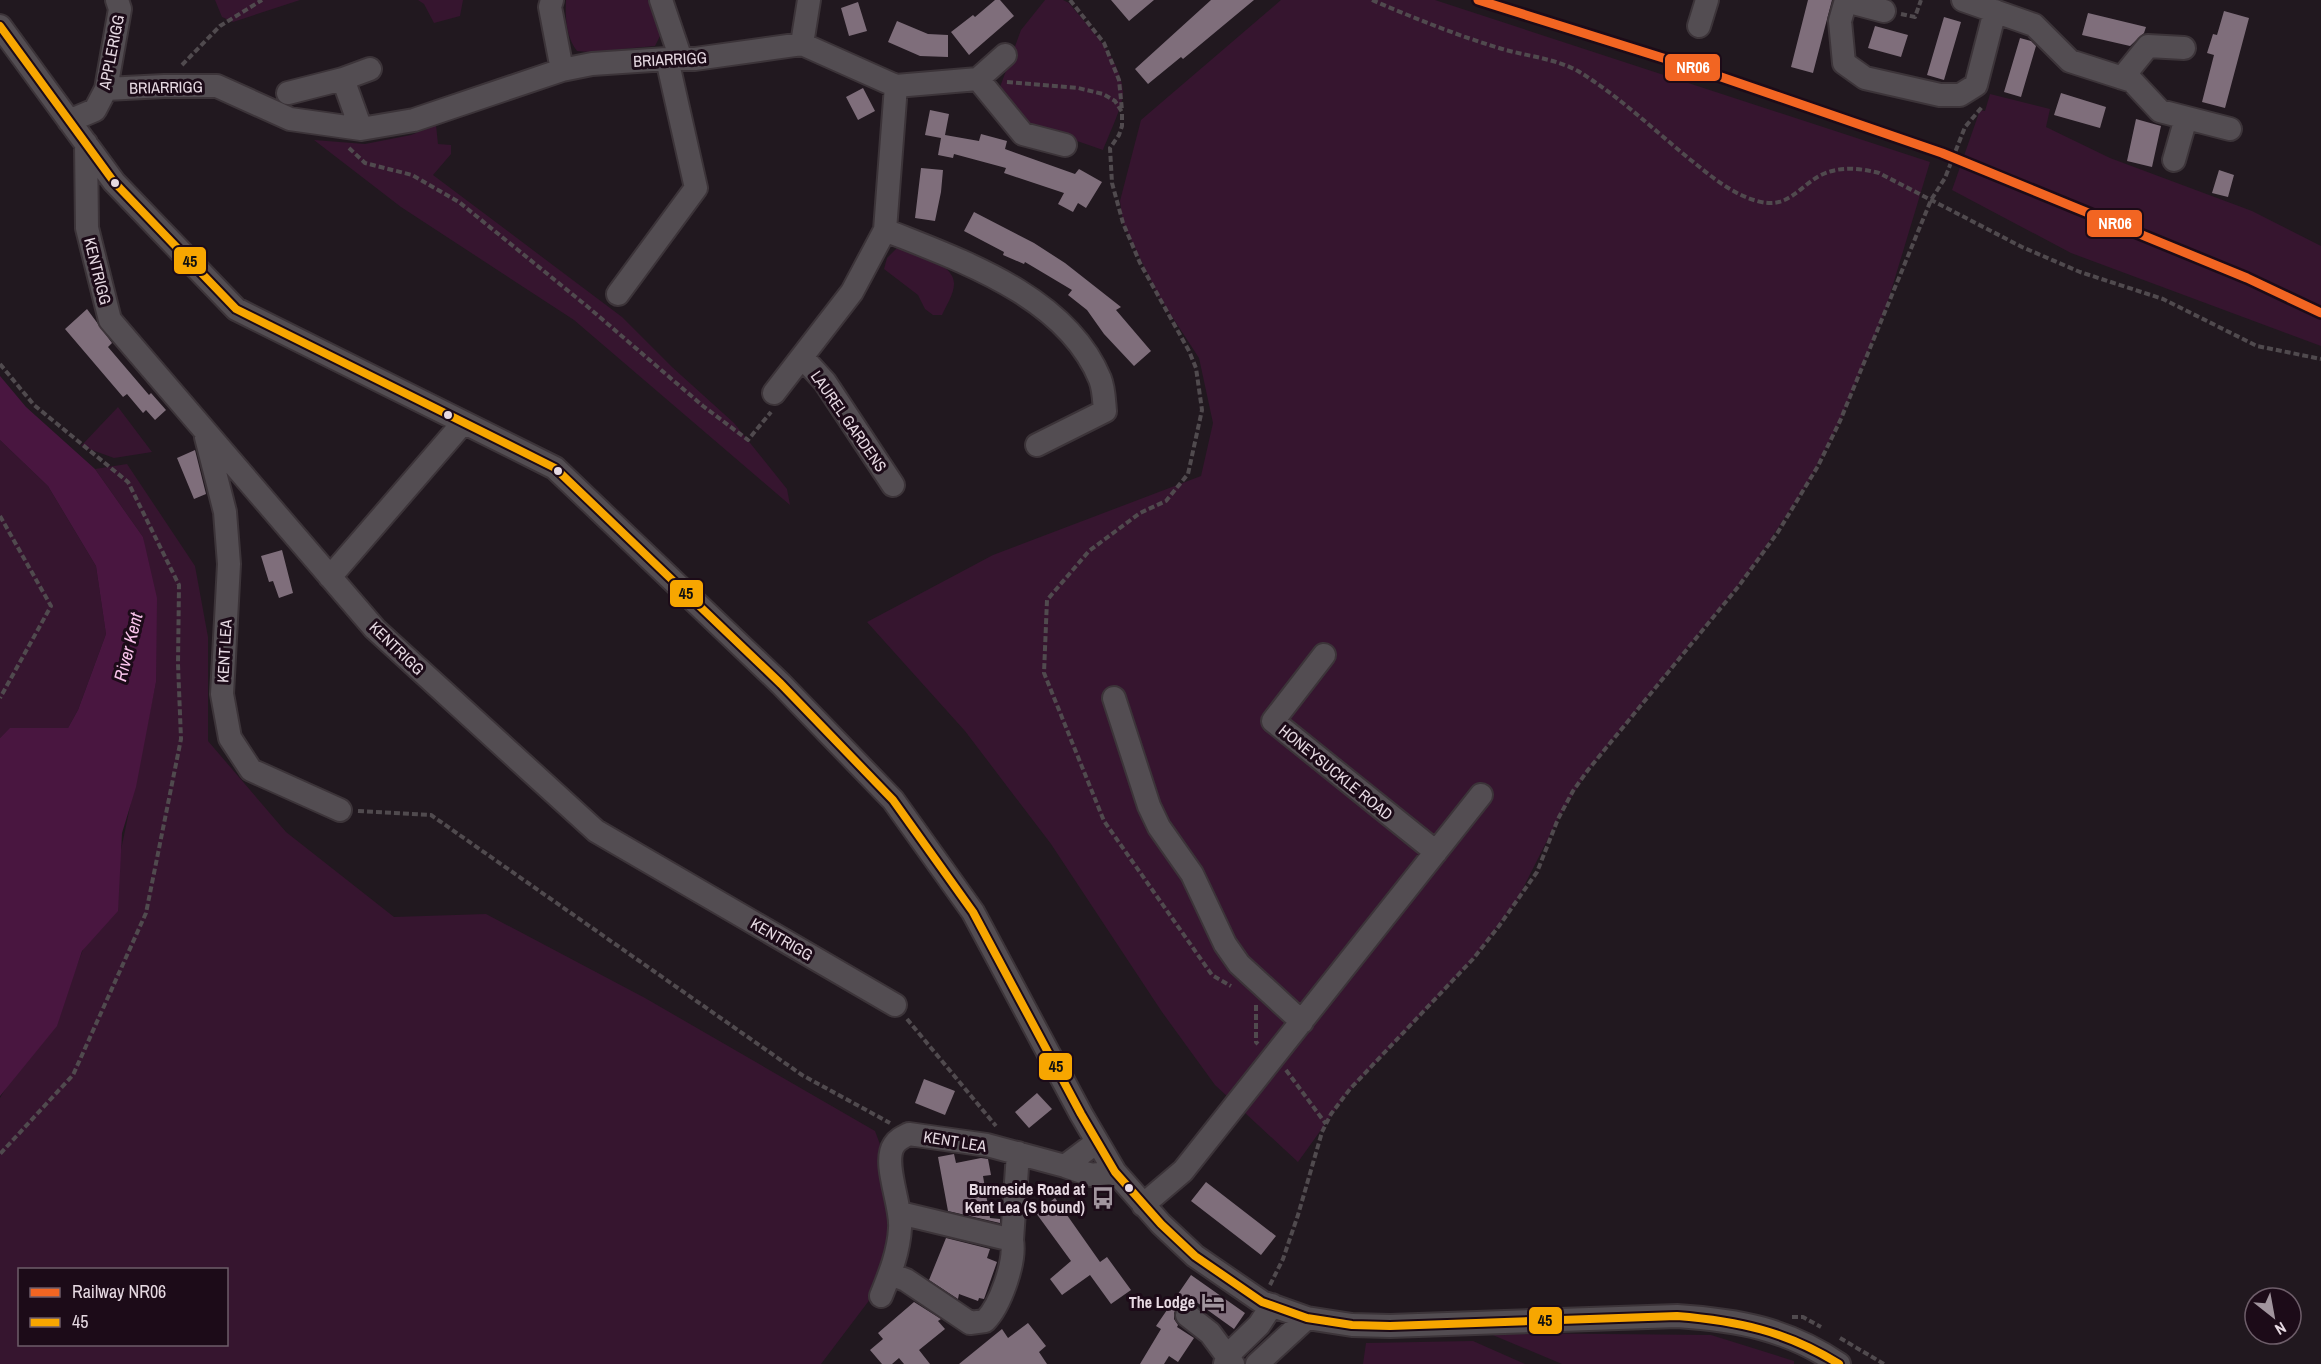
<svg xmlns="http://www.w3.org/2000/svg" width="2321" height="1364" font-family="'Archivo Narrow',sans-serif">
  <rect width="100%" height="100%" fill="#21181f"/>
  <path fill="#36152f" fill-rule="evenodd" d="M215 0H300L233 22 222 17Z
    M418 0H463L460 16 434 23 424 4Z
    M566 0H652L662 32 655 46 590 52 577 51C566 37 565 17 566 0Z
    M1045 0H1063L1069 3C1089 28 1122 59 1123 93 1124 103 1107 139 1103 150L1011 118 1000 87 1021 30Z
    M1281 0H1435L1930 162 1885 311 1840 421 1807 484 1748 573 1588 770 1558 819 1517 900 1473 959 1346 1095 1298 1162 1215 1085 1162 1012 1051 844 965 731 867 622 993 555 1201 476 1213 423 1199 358 1158 295 1123 223 1120 201 1141 120Z
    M1990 94 2050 109 2046 127 2110 158 2252 211 2321 246V346L2071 253 1952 190 1980 110 1985 111Z
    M436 125 438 144 451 145V154L433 175 622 317 672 367 734 423 787 489 790 505 574 320 401 207 314 140 365 144 411 135Z
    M897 248C913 250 955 264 954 284 954 294 946 306 942 315H933L925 309 918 295 884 269 887 258Z
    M118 407 152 452 114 458 81 446Z
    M0 440 48 486 96 566 106 634 78 710 68 728H11L0 738Z
    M127 464 195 566 208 637V741L286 832 394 917 486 914 645 998 875 1131 881 1147 895 1227 874 1294 821 1364H0V1098L74 973 121 850 156 682 143 537 95 469ZM20 1270H226V1344H20Z
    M1488 1333 1711 1335 1794 1361V1364H1562Z
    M1473 1341 1525 1364H1363L1366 1343Z"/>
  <path fill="#491640" d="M0 376 26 407 95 469 143 537 157 598 156 682 136 787 122 833 118 911 82 951 57 1026 0 1096V738L10 728H68L78 710 106 634 96 566 48 486 0 440Z"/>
  <path fill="#7f6e7b" d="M995 0H1000L1014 16 969 55 951 32 973 15 975 17Z
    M1111 0H1154L1129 21Z
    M1211 0H1254L1183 59 1181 57 1148 84 1135 69Z
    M1808 0H1832L1813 73 1791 67Z
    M858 2 867 31 849 36 841 8Z
    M2224 11 2249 18 2225 108 2202 102 2214 55 2207 53 2213 34 2217 35Z
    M2088 13 2146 27 2144 33 2130 46 2082 35Z
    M1944 17 1961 22 1944 80 1927 75Z
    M897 21 928 34 948 35V57L920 56 888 42Z
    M1875 26 1908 35 1901 57 1868 48Z
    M2020 38 2031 41 2036 46 2021 97 2004 92Z
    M863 88 875 111 858 120 846 97Z
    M2061 93 2106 107 2100 128 2054 115Z
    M930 110 949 114 945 135 979 141 981 134 1007 141 1005 149 1075 174 1079 169 1102 182 1086 208 1078 203 1073 212 1058 204 1064 193 1004 173 1006 168 954 154 953 158 938 155 941 138 925 135Z
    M2136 119 2161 126 2152 167 2127 161Z
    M921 168 943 170 941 192 935 221 915 218Z
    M2219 170 2234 175 2228 197 2212 193Z
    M974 212 1034 243 1065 263 1121 307 1116 310 1151 351 1134 366 1104 334 1087 310 1068 295 1072 290 1025 262 1024 264 1003 255 1004 252 964 231Z
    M87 309 112 343 108 347 149 395 151 393 166 410 155 420 146 410 143 413 127 394 123 397 65 329Z
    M195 450 206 494 194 499 177 458Z
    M282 550 293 593 279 598 273 581 269 582 261 556Z
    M924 1079 955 1091 945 1115 915 1103Z
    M1037 1093 1052 1109 1029 1128 1015 1112Z
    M954 1154 956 1163 981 1158 988 1159 991 1175 983 1176 990 1218 1000 1219V1223L948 1211 938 1157Z
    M1206 1182 1276 1236 1261 1255 1191 1201Z
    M1055 1198 1100 1262 1107 1257 1131 1290 1111 1304 1090 1275 1062 1295 1050 1279 1071 1261 1036 1213Z
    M946 1238 990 1249 987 1258 997 1262 984 1299 979 1298 978 1301 959 1294 958 1299 929 1280Z
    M1191 1275 1245 1313 1234 1329 1195 1301 1193 1303H1181L1174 1313V1319L1178 1325 1177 1327 1194 1338 1178 1362 1169 1356 1164 1364H1140L1161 1329 1156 1326Z
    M914 1302 941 1319 938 1321 945 1329 919 1350 930 1364H904L899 1358 892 1364H882L870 1350 883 1339 878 1333Z
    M1028 1323 1046 1346 1039 1352 1047 1364H959L1002 1329 1008 1338Z"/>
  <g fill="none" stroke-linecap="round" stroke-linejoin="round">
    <g stroke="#3c3439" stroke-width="26">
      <path id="minor" d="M552 0 550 7 562 70
        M661 0 681 59
        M1846 0 1840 21 1844 63 1865 78 1940 95H1960L1976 85 1995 11
        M1963 0 2034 25 2070 61 2132 81 2160 111 2230 129
        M1846 1 1884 11
        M0 26 114 182 236 309 555 468 781 684 893 800 973 912 1081 1114 1115 1172 1161 1224 1195 1256 1262 1302 1307 1318 1352 1325 1390 1326 1677 1316C1738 1320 1788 1329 1839 1364
        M1699 26 1707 0
        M802 44 809 0
        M2122 78 2148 46 2184 48
        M343 79 370 69
        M978 79 1023 134 1065 145
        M106 89 164 86H217L290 119 361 129 414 120 562 70 592 64 667 59H695L802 44 896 86 978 79 1005 55
        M288 93 343 79 361 129
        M69 121 95 110 106 89 120 9 117 0
        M86 143 87 228 110 320 375 629 596 831 895 1005
        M2174 160 2186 118
        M885 230C962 261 1066 296 1100 379 1104 389 1104 401 1105 411L1037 445
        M618 294 696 188 667 59
        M803 358 825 382 893 485
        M774 393 852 292 885 230 896 86
        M206 437 225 512 229 564 222 694 230 738 251 770 340 810
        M330 577 463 423
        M1324 655 1273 721 1436 852
        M1114 698 1149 806 1159 827 1192 874 1225 944 1239 964 1302 1022
        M1065 1166 1091 1175 1115 1172
        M1143 1205 1183 1171 1481 795
        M900 1213 1012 1240
        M890 1274 906 1280 970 1323 985 1321C1000 1306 1016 1262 1012 1240L1018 1153
        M881 1296C890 1274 899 1251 900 1228 902 1205 882 1163 894 1145 898 1139 903 1137 909 1134L987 1145 1065 1166 1097 1142
        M1187 1315 1210 1333 1233 1364
        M1225 1364 1227 1356 1259 1325 1272 1305
        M1257 1364 1307 1318"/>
    </g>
    <path stroke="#504a4e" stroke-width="4" stroke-dasharray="6 3" stroke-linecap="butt" d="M1070 0 1104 43 1119 80 1122 110
      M1372 0C1414 18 1456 35 1499 48 1525 56 1554 58 1578 71 1619 96 1655 131 1692 161 1712 177 1732 194 1757 201 1788 210 1798 187 1821 175 1840 166 1859 168 1879 173L2022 247 2080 272 2163 299 2257 346 2321 359
      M1901 14 1915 17 1921 0
      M182 65 220 26 262 0
      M1007 82 1078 88 1103 94 1115 101 1122 112V126L1119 135 1110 148 1112 183 1123 223 1140 263 1189 351 1196 368 1202 410 1188 474 1166 501 1140 513 1089 551 1047 600 1044 673 1104 821 1212 975 1231 986
      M349 148 365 163 412 175 459 202 588 307 703 406 748 440 771 412
      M0 364 34 405 128 482 179 585 178 664 181 739 146 913 73 1075 0 1154
      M0 516 51 606 0 698
      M358 811 431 815 802 1075 890 1123
      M1256 1005V1042L1258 1044
      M907 1019 996 1126
      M1286 1070 1326 1124
      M1270 1285 1283 1259 1298 1215 1322 1132 1331 1114 1350 1089 1473 959 1499 926 1537 872 1558 819 1573 791 1588 770 1738 587 1778 532 1818 466 1840 421 1931 200 1945 178 1965 127 1982 107
      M1792 1317H1803L1821 1327
      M1840 1338 1884 1364"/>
    <use href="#minor" stroke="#534d52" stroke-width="22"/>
    <g stroke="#1c0b18" stroke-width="12">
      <path id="bus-1" d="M0 26 114 182 236 309 555 468 781 684 893 800 973 912 1081 1114 1115 1172 1161 1224 1195 1256 1262 1302 1307 1318 1352 1325 1390 1326 1677 1316C1738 1321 1786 1331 1839 1364"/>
    </g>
    <use href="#bus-1" stroke="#f7a600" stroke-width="8"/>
    <g stroke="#1c0b18" stroke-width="14">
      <path id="rail-1" d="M1478 0 1695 68 1942 153 2247 278 2321 313"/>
    </g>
    <use href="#rail-1" stroke="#f26522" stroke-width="9"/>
  </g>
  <defs>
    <g id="bus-bare" transform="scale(1.8)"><path d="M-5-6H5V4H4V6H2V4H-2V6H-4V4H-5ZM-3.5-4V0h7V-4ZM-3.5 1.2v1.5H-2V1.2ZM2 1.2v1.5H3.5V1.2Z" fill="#a1959e" stroke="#1c0b18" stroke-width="2.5" paint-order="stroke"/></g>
    <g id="hotel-bare" transform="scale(1.8)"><path d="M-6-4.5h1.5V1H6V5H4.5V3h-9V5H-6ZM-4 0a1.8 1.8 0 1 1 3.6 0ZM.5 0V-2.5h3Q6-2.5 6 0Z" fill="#a1959e" stroke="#1c0b18" stroke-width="2.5" paint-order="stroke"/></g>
  </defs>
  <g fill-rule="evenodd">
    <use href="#bus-bare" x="1103" y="1198"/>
    <use href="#hotel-bare" x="1213" y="1302"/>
  </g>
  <g fill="#e6d9e2" stroke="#1c0b18" stroke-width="2">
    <circle cx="115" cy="183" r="5"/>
    <circle cx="448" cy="415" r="5"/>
    <circle cx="558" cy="471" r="5"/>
    <circle cx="1129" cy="1188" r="5"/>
  </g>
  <g text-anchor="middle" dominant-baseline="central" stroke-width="6" stroke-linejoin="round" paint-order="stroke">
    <g font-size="16" fill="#e6d9e2" stroke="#1c0b18">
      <text transform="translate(111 52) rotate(-79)">APPLERIGG</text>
      <text transform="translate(670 59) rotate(-3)">BRIARRIGG</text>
      <text transform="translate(166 87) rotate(-1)">BRIARRIGG</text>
      <text transform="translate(98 271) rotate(76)">KENTRIGG</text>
      <text transform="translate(849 421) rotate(55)">LAUREL GARDENS</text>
      <text transform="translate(397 648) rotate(44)">KENTRIGG</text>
      <text transform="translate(224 651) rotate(-87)">KENT LEA</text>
      <text transform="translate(1336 772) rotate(39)">HONEYSUCKLE ROAD</text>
      <text transform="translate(782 939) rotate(30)">KENTRIGG</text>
      <text transform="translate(955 1141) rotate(9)">KENT LEA</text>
    </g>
    <g font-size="16" font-weight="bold" fill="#e6d9e2" stroke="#1c0b18" text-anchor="end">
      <text x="1085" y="1189">Burneside Road at<tspan x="1085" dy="18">Kent Lea (S bound)</tspan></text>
      <text x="1195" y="1302">The Lodge</text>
    </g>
    <g font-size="18" font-style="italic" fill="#f9c4eb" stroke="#1c0b18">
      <text transform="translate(128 647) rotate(-76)">River Kent</text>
    </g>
  </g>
  <g stroke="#1c0b18" stroke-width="2">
    <rect x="1664" y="53" width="57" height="29" rx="6" fill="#f26522"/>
    <rect x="2086" y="209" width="57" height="29" rx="6" fill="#f26522"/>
    <rect x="173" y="246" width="34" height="29" rx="6" fill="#f7a600"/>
    <rect x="669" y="579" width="35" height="29" rx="6" fill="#f7a600"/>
    <rect x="1038" y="1052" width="35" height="29" rx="6" fill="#f7a600"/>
    <rect x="1528" y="1306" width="35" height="29" rx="6" fill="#f7a600"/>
  </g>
  <g font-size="16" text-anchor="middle" font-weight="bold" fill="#fff">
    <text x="1693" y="73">NR06</text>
    <text x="2115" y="229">NR06</text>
  </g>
  <g font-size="16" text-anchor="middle" font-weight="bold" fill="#111">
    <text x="190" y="267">45</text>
    <text x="686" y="599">45</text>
    <text x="1056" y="1072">45</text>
    <text x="1545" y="1326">45</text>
  </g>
  <rect x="18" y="1268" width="210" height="78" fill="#1c0b18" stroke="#6d5d69" stroke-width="1.5"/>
  <rect x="30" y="1288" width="30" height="9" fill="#f26522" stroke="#6d5d69" stroke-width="1.5"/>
  <text x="72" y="1298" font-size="18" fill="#e6d9e2">Railway NR06</text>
  <rect x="30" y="1318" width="30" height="9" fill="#f7a600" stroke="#6d5d69" stroke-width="1.5"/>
  <text x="72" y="1328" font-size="18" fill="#e6d9e2">45</text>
  <g transform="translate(2273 1316) rotate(149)"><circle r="28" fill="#1c0b18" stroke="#6d5d69" stroke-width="1.5"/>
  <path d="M0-4.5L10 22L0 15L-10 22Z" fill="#a1959e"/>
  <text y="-9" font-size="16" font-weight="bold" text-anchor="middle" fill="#e6d9e2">N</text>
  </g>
</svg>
